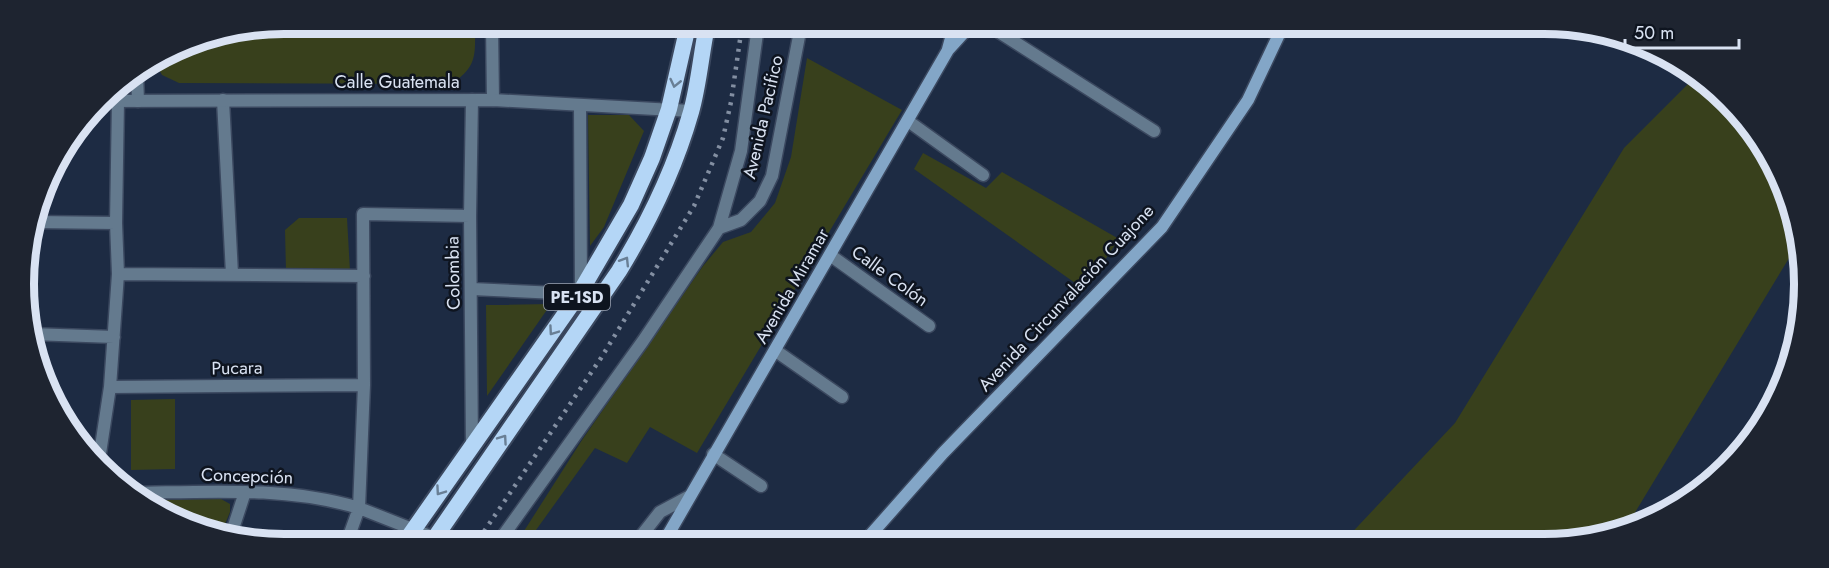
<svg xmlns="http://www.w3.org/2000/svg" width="1829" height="568" font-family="Jost,sans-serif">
  <rect width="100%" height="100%" fill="#1d2b43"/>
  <path fill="#38401c" d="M284 24 475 25C475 54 478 67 451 84L179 83 162 75 155 62 185 44Z
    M807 58 902 110 697 453 650 427 627 463 595 448 531 537 524 531 582 440 703 266 723 242 751 232 775 203 791 157Z
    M1691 81 1714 92 1761 140 1800 234V240L1625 529 1579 542 1344 541 1455 423 1624 148Z
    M588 115H629L644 131 604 227 590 246Z
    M923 153 986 188 1002 172 1119 239 1085 290 914 169Z
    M299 218H347L350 271H286L285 230Z
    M551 304 487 396 486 305Z
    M175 399V469L131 470V400Z
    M221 499 230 504V512L221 534 140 500Z"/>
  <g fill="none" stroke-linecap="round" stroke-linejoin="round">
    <g stroke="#3b485f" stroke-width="15">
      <path id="minor" d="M492 25 493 100
        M991 27 1154 131
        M137 73 138 101
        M223 100 232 274
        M580 106 581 290
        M908 121 983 175
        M35 222 116 223
        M719 228 741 220 760 201 772 176 801 26
        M830 255 929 326
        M118 274 364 276
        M472 289 579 294
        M32 334 114 337
        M776 351 842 397
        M110 387 364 385
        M472 446 470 216 472 100
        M713 454 761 486
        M99 460 110 387 118 274 116 223 118 101
        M132 493C207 492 286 486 359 508L348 539
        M230 538 245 492
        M435 538 359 508 364 385 363 214 470 216
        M500 540 643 341 719 228 741 151 758 26"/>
    </g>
    <g stroke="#3b485f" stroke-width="15">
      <path id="tertiary" d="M103 101 493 100 691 111
        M638 540 660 512 688 497"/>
    </g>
    <g stroke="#3b485f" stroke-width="15">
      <path id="secondary" d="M948 49 954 27
        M665 540 948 50 969 27
        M866 540 943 453 1162 227 1248 100 1282 28"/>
    </g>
    <g stroke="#3b485f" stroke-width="20">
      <path id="trunk" d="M407 539 579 294 631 205 652 158 669 109 688 26
        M434 539 619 271C649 222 675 168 691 112 699 84 701 54 707 26"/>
    </g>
    <use href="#minor" stroke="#647a8e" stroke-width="12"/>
    <use href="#tertiary" stroke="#647a8e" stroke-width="12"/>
    <use href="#secondary" stroke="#83a6c7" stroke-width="12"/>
    <use href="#trunk" stroke="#b4d6f6" stroke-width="16"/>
    <path stroke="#838fa2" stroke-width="4.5" stroke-dasharray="3 6" stroke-linecap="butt" d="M479 539 601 358 694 206 723 138 731 102 742 26"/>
  </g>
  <defs><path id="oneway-chevron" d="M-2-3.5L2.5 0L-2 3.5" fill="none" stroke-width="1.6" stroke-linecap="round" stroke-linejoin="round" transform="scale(1.5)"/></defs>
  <g stroke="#697f95">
    <use href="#oneway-chevron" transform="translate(675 83) rotate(103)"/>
    <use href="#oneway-chevron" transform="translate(625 261) rotate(-58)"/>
    <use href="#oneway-chevron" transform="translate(553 331) rotate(125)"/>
    <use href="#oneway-chevron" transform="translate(503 439) rotate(-55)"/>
    <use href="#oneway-chevron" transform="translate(440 491) rotate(125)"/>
  </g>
  <g text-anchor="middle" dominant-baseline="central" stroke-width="5" stroke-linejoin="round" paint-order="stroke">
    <rect fill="#0e141f" stroke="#9ca4b3" stroke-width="1.5" x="544" y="284" width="66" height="26" rx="4.5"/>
    <g font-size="16" font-weight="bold" fill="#d9e2f2">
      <text x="577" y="297">PE-1SD</text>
    </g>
    <g font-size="18" fill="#d9e2f2" stroke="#0e141f">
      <text x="397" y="82">Calle Guatemala</text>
      <text transform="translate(763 117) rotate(-77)">Avenida Pacifico</text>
      <text transform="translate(453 273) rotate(-91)">Colombia</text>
      <text transform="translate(890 276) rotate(36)">Calle Colón</text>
      <text transform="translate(792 286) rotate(-60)">Avenida Miramar</text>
      <text transform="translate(1066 298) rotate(-47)">Avenida Circunvalación Cuajone</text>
      <text transform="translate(237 368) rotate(-1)">Pucara</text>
      <text transform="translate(247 476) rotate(2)">Concepción</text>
    </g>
  </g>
  <path d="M0 0H1829V568H0ZM284 34H1544A250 250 0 0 1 1794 284V284A250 250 0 0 1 1544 534H284A250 250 0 0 1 34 284V284A250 250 0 0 1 284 34Z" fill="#1e2430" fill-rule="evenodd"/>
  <path fill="none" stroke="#d9e2f2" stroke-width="8" d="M284 34H1544A250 250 0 0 1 1794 284V284A250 250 0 0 1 1544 534H284A250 250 0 0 1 34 284V284A250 250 0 0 1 284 34Z"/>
  <path d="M1625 39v9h114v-9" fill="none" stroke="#d9e2f2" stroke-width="3"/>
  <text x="1634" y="39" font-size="18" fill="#d9e2f2" stroke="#0e141f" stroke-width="4.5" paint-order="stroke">50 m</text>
</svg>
